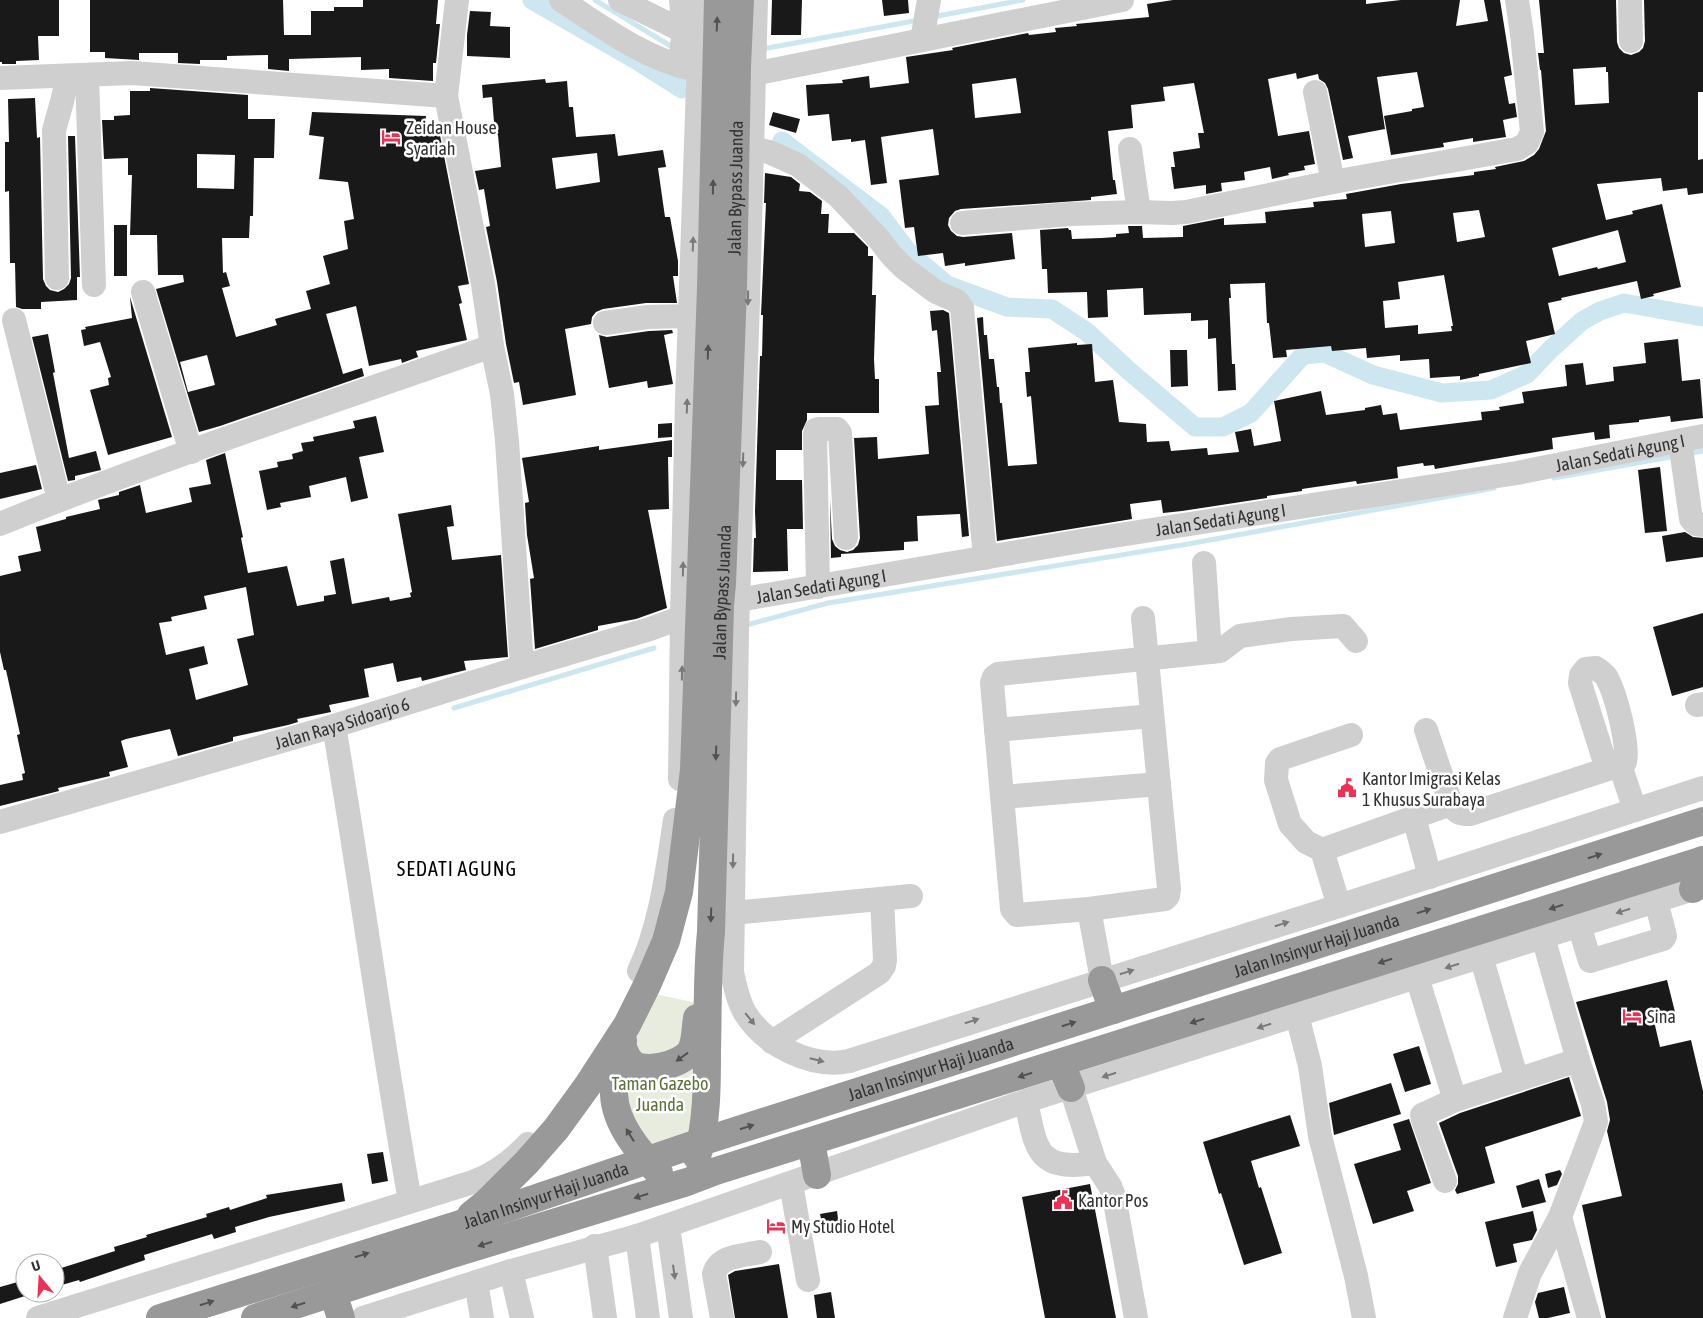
<svg xmlns="http://www.w3.org/2000/svg" width="1703" height="1318" font-family="'Asap Condensed',sans-serif">
  <rect width="100%" height="100%" fill="#fff"/>
  <path fill="#e7ecde" d="M650 993 697 1003 698 1101 688 1142 651 1154 630 1129 624 1066Z"/>
  <g fill="none" stroke-linecap="round" stroke-linejoin="round">
    <path stroke="#cde6ef" stroke-width="5" d="M595 0 674 48
      M932 17 1023 0
      M760 48H768L919 20
      M1687 454 1703 451
      M1554 478 1676 456
      M750 624 828 603 1188 544 1494 488
      M454 708 654 648"/>
    <path stroke="#cde6ef" stroke-width="19" d="M532 0 636 60 682 89
      M782 141 881 216 908 252 947 285 1007 307 1052 309 1087 332 1128 370 1195 427H1223L1251 413 1303 355 1325 353 1373 375 1442 393 1491 390 1527 374 1551 349 1582 321 1600 311 1624 303 1703 317"/>
  </g>
  <path fill="#191919" fill-rule="evenodd" d="M0 0H59V36H38L39 60 16 61V64H2V62H0Z
    M90 0H283L284 35H311V11H334V7H363V0H438L436 24H440L436 63H433V81L389 78V69L361 70V57L289 59V71L268 69V55L227 56V60H200V64L178 63V53H139V60L105 58V52H90Z
    M772 0H802L801 35H771Z
    M882 0H908L909 13 884 16Z
    M1173 0H1366V4L1401 0H1460L1456 26 1488 21 1484 0H1500L1512 75 1504 77 1509 104 1515 103 1517 117 1503 120 1506 137 1473 142V138L1443 143 1444 147 1391 155 1384 116 1412 111V109L1424 107 1417 72 1377 77 1385 129 1348 136 1353 158 1343 160 1328 89 1325 83 1319 79 1318 74 1297 79 1296 73 1268 79 1278 136 1309 131 1315 164 1304 166 1305 170 1288 173 1289 175 1272 179 1270 167 1244 172 1245 180 1221 183 1222 191 1206 194V185L1174 189 1171 167H1175L1173 152 1200 148 1198 133H1204L1194 83 1163 87 1165 101 1131 105 1133 128 1108 131 1113 180H1115L1117 194 1091 197V200L961 209 955 211 949 218 948 225 951 231 957 236 963 237 1012 233 1015 259 965 266V263L945 266 943 253 918 256 914 227 905 228 899 180 939 175 933 129 881 137 887 183 871 185 865 140 851 142V139L832 141 829 114 808 116 806 85 843 83 842 80 869 76 870 88 909 83 906 57 953 50 952 48 1028 33 1029 35 1056 32 1055 28 1077 26 1076 24 1149 17 1147 4ZM1016 78 1021 113 975 118 972 84Z
    M1539 0H1616L1617 42 1619 48 1624 53 1631 55 1639 52 1643 48 1645 41 1644 0H1703V92H1698V160L1703 159V193L1688 195 1687 188 1663 191 1661 178 1597 184 1606 220 1633 214 1632 211 1662 204 1681 287 1653 294 1654 296 1641 299 1637 281 1561 298 1562 300 1548 303 1555 334 1526 341 1531 363 1479 374V376L1460 380V376L1430 378 1429 359 1400 361V355L1367 358 1366 348 1332 351 1331 346 1286 350 1287 357 1273 358 1269 323H1267L1265 283 1230 284 1231 298H1229L1232 364H1235L1236 390 1218 391 1216 338 1208 339V320L1191 321V313L1144 315 1143 288 1107 290 1108 317 1088 318 1087 292 1048 293 1047 269H1042L1040 230 1068 228 1069 230H1071L1072 239 1102 238 1116 237V234L1129 233 1128 226H1142L1143 238 1183 237V226L1224 218V225L1266 223 1265 212 1314 207 1313 202 1347 199 1346 194 1401 184 1474 175V172L1496 169 1495 167 1524 161 1534 155 1539 149 1546 131 1541 70H1540L1538 53H1544ZM1606 67V72H1608L1609 103 1575 105 1573 69ZM1479 210 1485 237 1457 242 1453 213ZM1391 211 1395 243 1365 247 1362 214ZM1618 230 1626 262 1598 269 1597 267 1559 276 1552 248ZM1444 275 1453 326H1451L1452 331 1418 334V325L1385 328 1383 301 1400 299 1398 282Z
    M470 11 491 12 490 26 510 27V58L467 56V35Z
    M545 79 546 83 567 81 569 107H573L576 137 615 134 618 156 663 150 666 167 658 168 665 217H670L678 261V276H673L677 303H646L603 309 596 312 592 317 591 324 565 329 576 395 523 405 519 382 514 383 506 344 497 282 486 227 490 226 484 189 479 190 475 171 501 167 498 135H495L492 97 483 98 482 85ZM597 153 600 182 556 189 552 158Z
    M150 88 248 95V119H275L274 158H254L253 216H250L249 238H222L223 273 226 272 230 286 222 288 236 337 277 325 275 319 311 309 306 291 330 284 323 256 348 249 344 221 354 219 348 182 319 179 324 137 309 135 312 112 426 116 424 132 439 130 469 284 458 286 462 303 459 304 467 340 416 351 418 357 402 363 401 359 369 366 356 306 326 314 343 374 362 368 364 376 220 426 199 432 156 289 184 282 183 275H158L157 235H130L132 175H128V158L104 159 102 120H114V116L130 115V91H150ZM197 154 235 155 234 189 197 188ZM207 355 215 385 188 392 180 362Z
    M35 98 37 138 40 137 43 279 46 286 50 290 58 292 64 289 69 284 71 278 68 136H75L80 277H77V300L41 302V309H22L16 307 15 263H10L9 191 5 192V142H9L8 99Z
    M773 112 800 119 796 133 769 125Z
    M765 173 791 177 800 184 799 191 810 192 822 201 821 214H829L828 233H854L868 247V256H873L872 295H876L874 359 875 379H879V413H807V420L802 431V450H776V480H802L803 529H787L788 571 753 572 754 538H756L755 511 760 356H762L763 315H761L766 203H764Z
    M114 225H127V276H114Z
    M130 297 172 437 108 455 90 390 109 385 108 378 111 377 100 342 84 346 81 330 86 329 85 327 132 318Z
    M943 310 949 313 969 536 962 537 960 514 917 516 918 541 904 542V550L841 554V557L831 558 830 500 832 539 835 546 840 550 847 552 853 550 858 545 860 538 854 438 877 437 878 459 929 454 925 406 939 405 937 372H941L937 330 932 331 930 311Z
    M983 317 984 335H987L989 359H994L997 387H999L1000 403H1002L1008 466 1037 464 1031 396 1027 397 1025 372H1030L1028 348 1077 343V345L1092 344 1095 382 1113 380 1119 422 1146 424 1147 442 1169 441 1171 451 1207 448 1208 455 1239 452 1235 432 1251 429 1254 446 1281 441 1274 401 1321 391 1326 415 1365 410V408L1381 405 1383 415 1397 413 1400 430 1482 420 1481 412 1500 410 1499 407 1524 403 1522 392 1567 386 1565 365 1583 363 1586 385 1614 381 1613 367 1646 363 1644 343 1678 339 1682 381 1700 379 1703 418 1671 422 1670 416 1639 420V422L1609 425 1610 438 1595 440 1594 432 1552 438 1553 449 1435 469 1434 465 1424 466 1423 463 1397 467 1398 478 1357 484 1356 481 1302 489V491L1267 496V498L1182 511 1163 513 1161 500 1130 504 1132 519 997 541 977 318Z
    M672 330 673 333 664 335 673 384 648 388 647 381 609 388 599 335 607 337 649 331Z
    M48 334 55 372 53 373 69 458 96 451 101 470 75 476V480L68 481 32 337Z
    M1170 350H1187L1188 386 1171 387Z
    M376 416 384 452 359 457 368 498 351 502 346 477 309 486 311 497 280 503 281 507 267 510 259 471 278 467 277 462 293 459 292 454 303 451 301 443 314 441 313 437 355 428 353 421Z
    M672 423V437L658 438V424Z
    M672 440V457H668L669 509 648 510 667 608 636 619 598 626V630L535 649 530 579 534 578 527 535 525 503 529 502 522 458 599 446V450Z
    M225 453 243 537 241 538 248 573 287 566 297 606 324 601V596L336 594 330 561 344 558 352 604 389 597 390 601 411 597 410 593 412 592 398 514 451 505 454 526 447 527 452 560 501 555 508 657 464 661 466 670 422 681 421 677 397 682 393 663 364 669 369 697 329 705 331 712 297 719 298 722 288 725 233 737V741L178 756 170 729 126 739 121 741 128 767 109 772 110 776 58 788 59 791 0 806V785L23 780 22 774 25 773 17 735 20 734 6 670H4L0 652V576L21 571 18 556 41 551 36 527 66 519V517L100 509 98 500 119 495V492L140 485 146 513 192 502 189 488 211 484 206 460ZM246 587 254 635 237 639 248 685 196 700 189 669 208 664 204 646 166 655 159 623 172 621 171 617 207 609 204 596Z
    M36 465 42 489 0 499V473Z
    M1660 467 1667 531 1645 533 1638 470Z
    M1685 532 1693 537 1703 538V557L1666 562 1662 536Z
    M1703 613V687L1672 696 1653 627Z
    M1667 980 1676 1016 1654 1021 1660 1047 1691 1040 1703 1091V1318H1606L1582 1205 1622 1196 1607 1131 1610 1120 1607 1102 1576 1002Z
    M1419 1046 1431 1084 1405 1092 1393 1054Z
    M1569 1077 1581 1116 1485 1147 1495 1183 1457 1194 1455 1190 1458 1184V1176L1439 1123 1460 1113Z
    M1391 1083 1401 1114 1334 1135 1329 1103Z
    M1290 1115 1300 1146 1251 1161 1259 1188 1261 1187 1282 1253 1244 1265 1221 1193 1219 1194 1203 1142Z
    M1409 1119 1431 1183 1407 1191 1414 1211 1373 1224 1354 1164 1401 1150 1393 1124Z
    M383 1152 388 1181 372 1184 367 1154Z
    M1560 1170 1562 1174 1557 1185 1548 1188 1545 1174Z
    M1539 1179 1546 1202 1522 1208 1516 1186Z
    M342 1183 345 1201 269 1217 235 1227 236 1232 214 1239 212 1234 144 1255 145 1260 80 1282 79 1280 55 1287V1270L115 1251 114 1247 147 1237 146 1235 207 1217 206 1214 229 1207 230 1210 267 1198 266 1195Z
    M1090 1184 1116 1318H1045L1022 1197Z
    M837 1211 839 1226 823 1228 820 1214Z
    M1533 1211 1537 1230 1532 1240 1513 1244 1517 1262 1496 1267 1485 1222Z
    M779 1264 788 1318H735L728 1275 735 1271Z
    M25 1280V1296L0 1304V1287Z
    M1564 1287 1570 1313 1548 1318H1539L1535 1302 1538 1293Z
    M831 1292 835 1318H817L814 1295Z"/>
  <g fill="none" stroke-linecap="round" stroke-linejoin="round">
    <g stroke="#cfcfcf" stroke-width="24">
      <path d="M457 0 446 96 483 284 492 346 502 394 507 441 522 667"/>
      <path d="M561 0C602 27 646 60 696 70 714 73 735 72 753 74L1122 0"/>
      <path d="M620 0 683 31 699 33"/>
      <path d="M756 0 748 301 737 632 732 972C735 986 738 1001 745 1013 765 1045 811 1069 849 1061L1339 906 1703 788"/>
      <path d="M1630 0 1631 41"/>
      <path d="M922 40 929 0"/>
      <path d="M678 65C685 43 683 22 681 0"/>
      <path d="M87 76 94 285"/>
      <path d="M0 78 132 73 446 96"/>
      <path d="M1315 92 1333 182"/>
      <path d="M751 148 769 152 798 165 838 196 878 238 892 256 904 268 936 292 957 301 962 308 985 558"/>
      <path d="M1130 149 1139 212"/>
      <path d="M962 223 1071 214 1139 212 1172 213 1186 212 1333 182 1517 149 1527 143 1532 132 1522 34 1517 0"/>
      <path d="M57 278 54 131C58 113 66 95 66 77"/>
      <path d="M143 292 191 452"/>
      <path d="M14 320 59 500"/>
      <path d="M605 323 648 317 690 316"/>
      <path d="M1680 441 1691 519 1696 524 1703 525"/>
      <path d="M0 524C161 458 327 404 492 346"/>
      <path d="M1204 563 1210 652"/>
      <path d="M818 587 815 434 816 430 819 429H837L840 433 846 538"/>
      <path d="M1143 618 1169 889 1168 896 1165 899 1089 909 1017 915 1012 909 992 683 994 677 998 674 1220 651 1240 636 1291 629 1343 626 1356 641"/>
      <path d="M1697 705 1703 704"/>
      <path d="M334 726C361 884 382 1043 410 1201"/>
      <path d="M996 730 1152 716"/>
      <path d="M1426 730 1451 804C1456 813 1460 814 1470 814L1620 765 1625 762C1629 744 1616 695 1607 678 1605 674 1600 671 1596 668L1586 669 1581 675 1580 683 1607 769"/>
      <path d="M1620 765 1635 810"/>
      <path d="M680 779 682 617 687 400 701 0"/>
      <path d="M1002 797 1159 784"/>
      <path d="M1414 817 1430 877"/>
      <path id="s1" d="M0 822 334 726 522 667 650 629 699 611 738 600 1081 541 1517 473 1703 436"/>
      <path d="M1322 850 1451 804"/>
      <path d="M1339 906 1322 850 1306 842 1290 824 1276 780 1277 763 1280 759 1351 735"/>
      <path d="M1089 909 1102 980"/>
      <path d="M733 913 911 896"/>
      <path d="M1579 925 1590 961 1663 939 1665 936 1656 901"/>
      <path d="M1481 956 1517 1080"/>
      <path d="M639 971C661 925 667 871 675 820"/>
      <path d="M1417 977 1455 1100"/>
      <path d="M1297 1015 1310 1066 1320 1136 1356 1276 1364 1318"/>
      <path d="M772 1042 879 973 884 966 885 960 882 899"/>
      <path d="M1071 1088 1095 1163"/>
      <path d="M1026 1101C1036 1150 1037 1172 1095 1163L1110 1186 1114 1196 1136 1318"/>
      <path d="M1445 1181 1423 1120 1422 1115 1455 1100 1578 1060"/>
      <path d="M791 1184 808 1280"/>
      <path d="M1560 1217 1589 1318"/>
      <path d="M668 1226 681 1318"/>
      <path d="M637 1236 648 1318"/>
      <path d="M595 1246 605 1318"/>
      <path d="M511 1271 522 1318"/>
      <path d="M476 1282 482 1318"/>
      <path d="M38 1318 473 1182C494 1174 512 1161 528 1144"/>
      <path d="M363 1318 511 1271 637 1236 1026 1101 1703 886"/>
      <path d="M722 1318 714 1274C719 1255 743 1256 760 1252"/>
      <path d="M1515 1318 1530 1273 1560 1217 1596 1122 1593 1104 1578 1060 1543 937"/>
    </g>
    <g stroke="#999" stroke-width="28">
      <path d="M1693 889 1703 860"/>
      <path d="M1102 980 1113 1010"/>
      <path d="M623 1041C620 1054 613 1081 614 1094 615 1124 639 1152 659 1173"/>
      <path d="M622 1046C625 1052 627 1059 632 1063 644 1074 680 1065 690 1052 696 1043 695 1029 697 1018"/>
      <path d="M1061 1064 1071 1088"/>
      <path d="M811 1142 817 1175"/>
      <path id="s2" d="M697 1157C707 1123 707 1086 707 1051 708 1011 707 971 711 932L720 605 722 584 733 288"/>
      <path d="M471 1215 486 1203 527 1162 556 1129 588 1085 627 1025 647 985 666 941 679 892 694 770 711 288"/>
      <path d="M333 1293 341 1318"/>
      <path id="s3" d="M160 1318 460 1224 701 1142 1703 821"/>
      <path d="M255 1318 449 1255 687 1182 716 1171 1703 860"/>
    </g>
    <g stroke="#999" stroke-width="28">
      <path d="M711 288 718 0"/>
      <path id="s4" d="M733 288 737 66 740 0"/>
    </g>
  </g>
  <defs><path id="oneway-solid" d="M-6-.8H1V-3.2L6.5 0L1 3.2V.8H-6Z" transform="scale(1.25)"/></defs>
  <g fill="#515151">
    <use href="#oneway-solid" transform="translate(717 24) rotate(-88)"/>
    <use href="#oneway-solid" transform="translate(713 187) rotate(-89)"/>
    <use href="#oneway-solid" transform="translate(708 352) rotate(-88)"/>
    <use href="#oneway-solid" transform="translate(716 753) rotate(92)"/>
    <use href="#oneway-solid" transform="translate(1595 856) rotate(-18)"/>
    <use href="#oneway-solid" transform="translate(1556 907) rotate(162)"/>
    <use href="#oneway-solid" transform="translate(1424 911) rotate(-18)"/>
    <use href="#oneway-solid" transform="translate(711 915) rotate(92)"/>
    <use href="#oneway-solid" transform="translate(1385 961) rotate(162)"/>
    <use href="#oneway-solid" transform="translate(1197 1021) rotate(162)"/>
    <use href="#oneway-solid" transform="translate(1069 1024) rotate(-18)"/>
    <use href="#oneway-solid" transform="translate(682 1057) rotate(144)"/>
    <use href="#oneway-solid" transform="translate(1025 1075) rotate(163)"/>
    <use href="#oneway-solid" transform="translate(747 1127) rotate(-18)"/>
    <use href="#oneway-solid" transform="translate(630 1135) rotate(-122)"/>
    <use href="#oneway-solid" transform="translate(641 1196) rotate(163)"/>
    <use href="#oneway-solid" transform="translate(485 1244) rotate(163)"/>
    <use href="#oneway-solid" transform="translate(362 1255) rotate(-17)"/>
    <use href="#oneway-solid" transform="translate(207 1303) rotate(-17)"/>
    <use href="#oneway-solid" transform="translate(298 1305) rotate(162)"/>
  </g>
  <g fill="#797979">
    <use href="#oneway-solid" transform="translate(693 244) rotate(-88)"/>
    <use href="#oneway-solid" transform="translate(748 298) rotate(91)"/>
    <use href="#oneway-solid" transform="translate(687 406) rotate(-88)"/>
    <use href="#oneway-solid" transform="translate(743 460) rotate(92)"/>
    <use href="#oneway-solid" transform="translate(683 569) rotate(-89)"/>
    <use href="#oneway-solid" transform="translate(682 673) rotate(-89)"/>
    <use href="#oneway-solid" transform="translate(736 699) rotate(91)"/>
    <use href="#oneway-solid" transform="translate(733 861) rotate(91)"/>
    <use href="#oneway-solid" transform="translate(1623 911) rotate(162)"/>
    <use href="#oneway-solid" transform="translate(1282 924) rotate(-17)"/>
    <use href="#oneway-solid" transform="translate(1452 966) rotate(162)"/>
    <use href="#oneway-solid" transform="translate(1127 972) rotate(-17)"/>
    <use href="#oneway-solid" transform="translate(750 1019) rotate(51)"/>
    <use href="#oneway-solid" transform="translate(972 1021) rotate(-17)"/>
    <use href="#oneway-solid" transform="translate(1264 1026) rotate(162)"/>
    <use href="#oneway-solid" transform="translate(817 1060) rotate(14)"/>
    <use href="#oneway-solid" transform="translate(1109 1075) rotate(162)"/>
    <use href="#oneway-solid" transform="translate(674 1272) rotate(82)"/>
  </g>
  <defs>
    <g id="hotel-bare" transform="scale(1.5)"><path d="M-6-4.5h1.5V1H6V5H4.5V3h-9V5H-6ZM-4 0a1.8 1.8 0 1 1 3.6 0ZM.5 0V-2.5h3Q6-2.5 6 0Z" fill="#ed3155" stroke="#fff" stroke-width="2.5" paint-order="stroke"/></g>
    <g id="civic-bare" transform="scale(1.5)"><path d="M-.6-6.5H3V-4.5H.6V-3L4-1V1h2V6H-6V1h2V-1L-.6-3ZM-1.2 2.5V6h2.4V2.5Z" fill="#ed3155" stroke="#fff" stroke-width="2.5" paint-order="stroke"/></g>
  </defs>
  <g fill-rule="evenodd">
    <use href="#hotel-bare" x="391" y="137"/>
    <use href="#civic-bare" x="1347" y="788"/>
    <use href="#hotel-bare" x="1632" y="1016"/>
    <use href="#civic-bare" x="1063" y="1200"/>
    <use href="#hotel-bare" x="776" y="1226"/>
  </g>
  <g text-anchor="middle" dominant-baseline="central" stroke-width="5" stroke-linejoin="round" paint-order="stroke">
    <g font-size="18" fill="#323232" stroke="#fff" text-anchor="start">
      <text x="406" y="127">Zeidan House<tspan x="406" dy="21">Syariah</tspan></text>
      <text x="1362" y="778">Kantor Imigrasi Kelas<tspan x="1362" dy="21">1 Khusus Surabaya</tspan></text>
      <text x="1647" y="1016">Sina</text>
      <text x="1078" y="1200">Kantor Pos</text>
      <text x="791" y="1226">My Studio Hotel</text>
    </g>
    <g font-size="18" fill="#323232" stroke="#fff">
      <text stroke="none"><textPath href="#s4" startOffset="100">Jalan Bypass Juanda</textPath></text>
      <text stroke="none"><textPath href="#s1" startOffset="1665">Jalan Sedati Agung I</textPath></text>
      <text stroke="none"><textPath href="#s1" startOffset="1260">Jalan Sedati Agung I</textPath></text>
      <text stroke="none"><textPath href="#s1" startOffset="855">Jalan Sedati Agung I</textPath></text>
      <text stroke="none"><textPath href="#s2" startOffset="566">Jalan Bypass Juanda</textPath></text>
      <text stroke="none"><textPath href="#s1" startOffset="356">Jalan Raya Sidoarjo 6</textPath></text>
      <text stroke="none"><textPath href="#s3" startOffset="1215">Jalan Insinyur Haji Juanda</textPath></text>
      <text stroke="none"><textPath href="#s3" startOffset="810">Jalan Insinyur Haji Juanda</textPath></text>
      <text stroke="none"><textPath href="#s3" startOffset="405">Jalan Insinyur Haji Juanda</textPath></text>
    </g>
    <g font-size="18" fill="#5c713d" stroke="#fff">
      <text x="660" y="1083">Taman Gazebo<tspan x="660" dy="21">Juanda</tspan></text>
    </g>
    <g font-size="20" letter-spacing="1" fill="#000" stroke="#fff">
      <text x="457" y="868">SEDATI AGUNG</text>
    </g>
  </g>
  <g transform="translate(40 1278) rotate(342)"><circle r="24" fill="#ffffff" stroke="#adadad"/>
  <path d="M0-4L9 19L0 12L-9 19Z" fill="#ed3155"/>
  <text y="-8" font-size="14" font-weight="bold" text-anchor="middle" fill="#323232">U</text>
  </g>
</svg>
